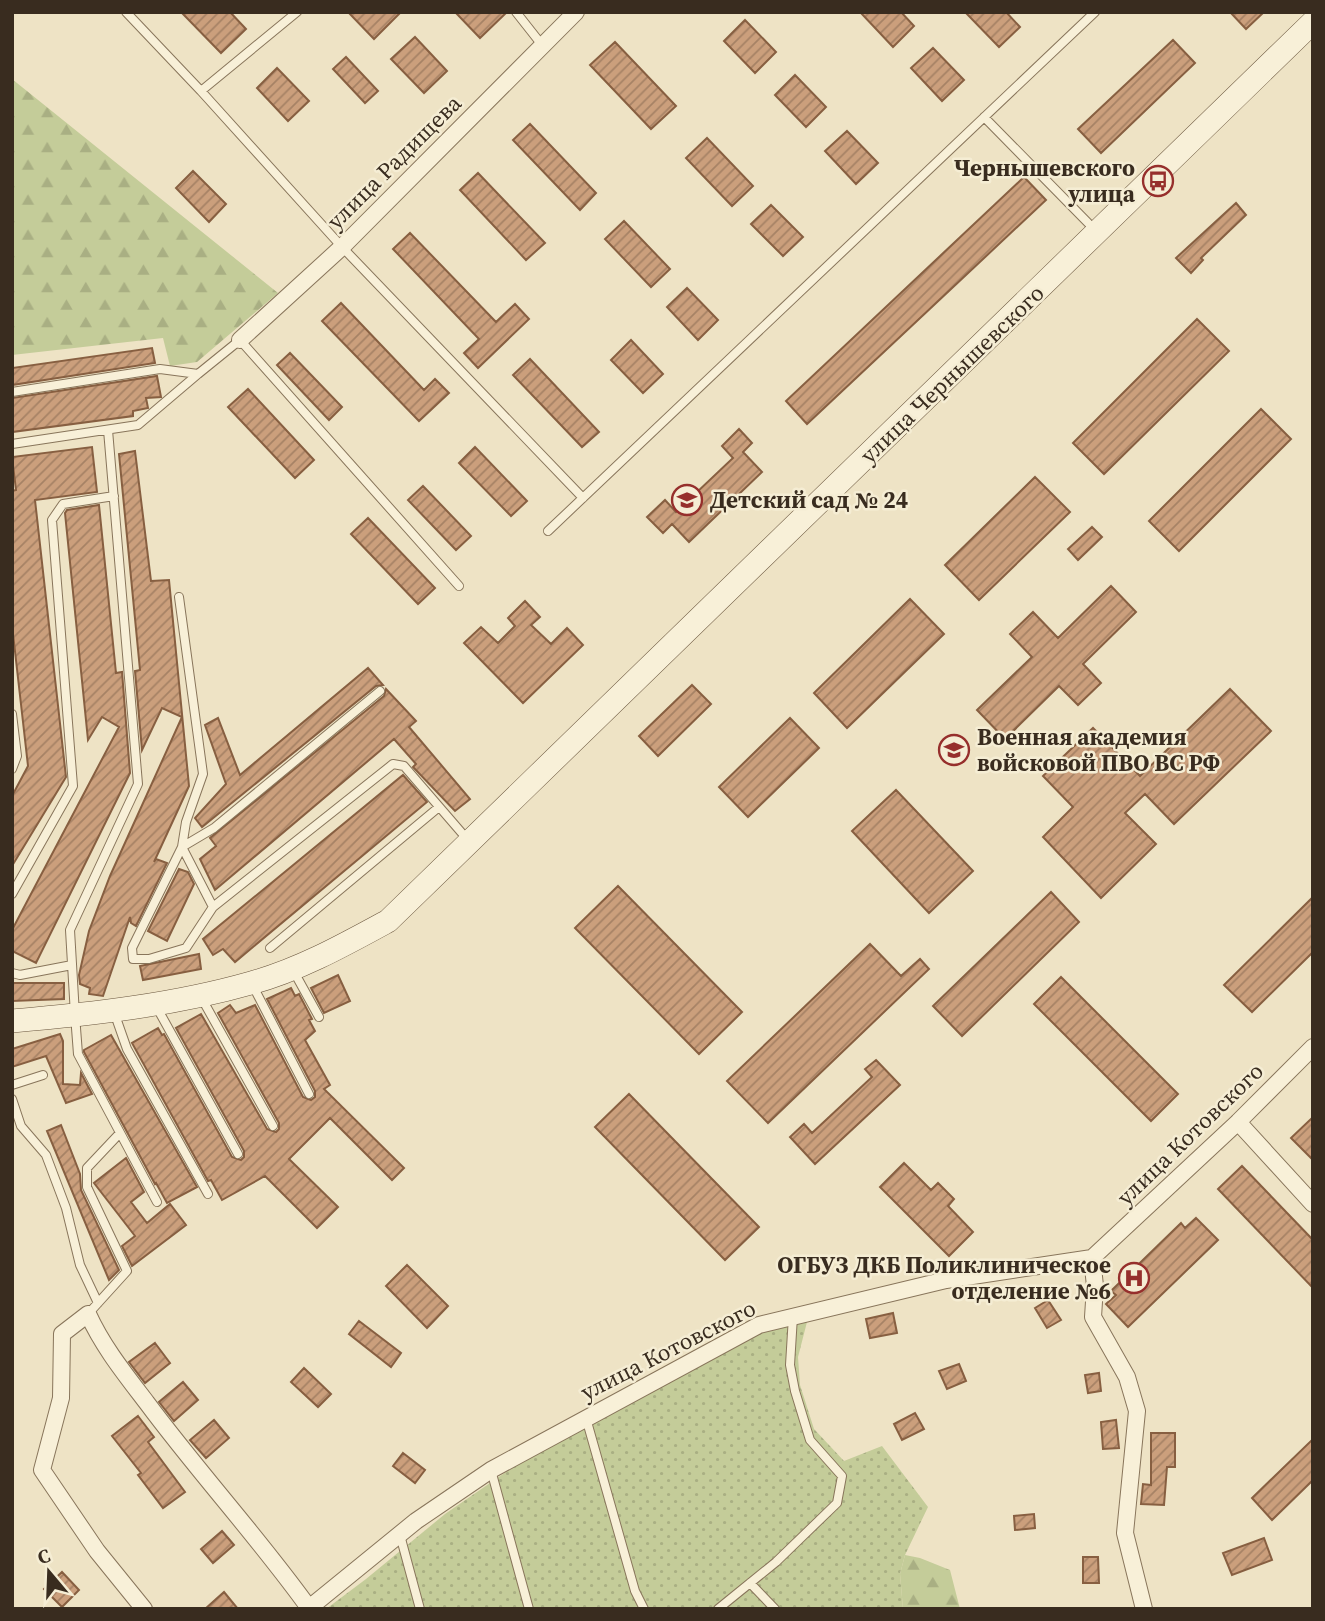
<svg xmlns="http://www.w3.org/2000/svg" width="1325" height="1621" font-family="'Source Serif 4',serif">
  <defs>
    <pattern id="grass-dots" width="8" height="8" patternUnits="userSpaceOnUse" patternTransform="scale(1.75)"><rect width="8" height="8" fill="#c4cc99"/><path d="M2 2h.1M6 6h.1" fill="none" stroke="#a9af83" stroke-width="1.8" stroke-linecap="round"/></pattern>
    <pattern id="forest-firs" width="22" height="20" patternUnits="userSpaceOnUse" patternTransform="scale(1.75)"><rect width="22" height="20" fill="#c4cc99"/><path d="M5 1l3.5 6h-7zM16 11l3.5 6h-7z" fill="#a9af83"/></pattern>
    <pattern id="building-hatch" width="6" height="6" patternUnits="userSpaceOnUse" patternTransform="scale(1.75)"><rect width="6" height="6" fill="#cb9f7c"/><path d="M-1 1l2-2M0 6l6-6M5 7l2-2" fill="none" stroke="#a68265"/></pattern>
  </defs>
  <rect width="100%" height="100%" fill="#eee3c5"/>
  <path fill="url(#grass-dots)" d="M807 1322 798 1357 800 1385 814 1429 844 1461 882 1446 928 1507 905 1555 900 1574 903 1609H326L366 1579 445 1514 528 1457 762 1330Z"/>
  <path fill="url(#forest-firs)" d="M12 79 278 293 197 362 170 366 163 338 12 355Z
    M905 1555 920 1558 950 1570 960 1609H903L900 1574Z"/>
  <path fill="url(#building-hatch)" stroke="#875f41" stroke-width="2" d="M181 12H230L246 29 221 53Z
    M348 12H401L374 39Z
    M455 12H507L480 38Z
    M860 12H901L914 26 893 47Z
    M965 12H1006L1020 27 999 47Z
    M1230 12H1264L1246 29Z
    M745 20 776 52 755 73 724 41Z
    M415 37 447 71 424 93 391 59Z
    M1173 40 1195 63 1101 153 1078 129Z
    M615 42 676 106 651 129 590 65Z
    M933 48 964 80 942 101 911 68Z
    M346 57 378 91 365 103 333 69Z
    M277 68 309 101 288 121 257 88Z
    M795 75 826 107 806 127 775 95Z
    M530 124 596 193 580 210 513 140Z
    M847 131 878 163 856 184 825 151Z
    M707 138 753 186 732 206 686 158Z
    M193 171 226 204 209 222 176 188Z
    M478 173 545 243 526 260 460 190Z
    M1024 177 1046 200 807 424 786 401Z
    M1236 203 1246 215 1201 258 1203 260 1191 273 1176 258Z
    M771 205 803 237 783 256 751 224Z
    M624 221 670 269 651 287 605 239Z
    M410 233 496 322 515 304 529 319 478 368 464 353 479 339 393 249Z
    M687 288 718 320 698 340 667 307Z
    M341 303 424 390 435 379 449 393 419 421 322 321Z
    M1197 319 1229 351 1104 474 1073 443Z
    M631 340 663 374 643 393 611 360Z
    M152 348 155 363 12 385V368Z
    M290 353 342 407 329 420 277 365Z
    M530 359 599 432 582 447 513 375Z
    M157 376 161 397 146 398 148 408 133 411V416L12 432V398Z
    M248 389 314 460 295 478 228 407Z
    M1261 409 1291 439 1179 551 1149 521Z
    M739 429 752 443 743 452 762 472 689 542 672 524 663 533 647 517 665 500 676 512 733 458 722 446Z
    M92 447 97 492 35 500 66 777 12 866V796L28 766 12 625V491L16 490 12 457Z
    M475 447 527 501 511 516 459 463Z
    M135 451 151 581 169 580 189 786 154 862 156 859 167 863 136 926 131 923 130 917 103 996 89 994 90 988 80 984 79 975 89 931 110 876 182 717 162 708 142 750 135 671 140 670 119 454Z
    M1035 477 1070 512 979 600 945 565Z
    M423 486 471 536 456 550 408 500Z
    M99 505 116 673 122 672 130 773 36 963 12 951V930L119 727 102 717 88 740 65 513 67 510Z
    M368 518 435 588 418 604 351 534Z
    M1092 527 1102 537 1078 560 1068 549Z
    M1111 586 1136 612 1083 664 1101 683 1078 705 1059 686 1005 739 977 710 1032 657 1010 634 1033 612 1058 638Z
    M910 599 944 634 847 728 814 693Z
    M525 601 540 617 531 625 551 644 567 628 583 645 523 703 464 643 481 627 498 643 515 626 508 618Z
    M368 668 383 685 376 686 202 827 195 818 226 784 205 725 218 718 240 775Z
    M692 685 711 704 658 756 639 736Z
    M386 689 416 721 409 727 470 799 455 811 413 767 416 764 394 739 215 890 200 859 216 846 210 838 384 696Z
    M1230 689 1271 731 1174 824 1145 794 1125 813 1156 844 1101 898 1043 837 1073 807 1043 776 1093 728 1140 776Z
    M790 718 819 748 748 817 719 787Z
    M403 775 427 802 235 962 223 949 213 955 203 939Z
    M896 790 973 871 929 913 852 831Z
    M179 869 188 872 194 884 167 941 148 931Z
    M618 886 742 1012 699 1054 575 928Z
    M1051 892 1079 922 962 1036 933 1006Z
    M1313 897V952L1252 1012 1224 985Z
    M870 944 901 976 920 959 929 969 768 1123 727 1081Z
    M199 954 201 969 143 980 140 966Z
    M338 975 350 1001 324 1013 311 988Z
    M1061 977 1178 1094 1151 1121 1034 1004Z
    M12 983H64V999L12 1001Z
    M291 988 295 996 299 994 312 1019 309 1020 315 1031 305 1040 330 1085 324 1089 404 1168 392 1180 330 1118 289 1159 338 1207 317 1228 265 1176 222 1200 211 1180 208 1181 132 1043 158 1028 162 1035 164 1034 232 1157 241 1160 244 1157V1151L176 1028 201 1014 267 1129 276 1132 279 1129V1123L218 1013 230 1005 236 1013 255 1005 303 1097 311 1100 315 1097V1091L267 999Z
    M60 1034 63 1041V1084L80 1085 81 1073 92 1094 66 1103 46 1056 12 1067V1049Z
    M111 1035 197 1187 167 1203 156 1183 155 1184 84 1052V1050Z
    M876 1060 900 1085 815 1164 790 1137 804 1124 812 1133 872 1077 865 1069Z
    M629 1094 759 1227 725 1260 595 1127Z
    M1313 1117V1160L1291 1138Z
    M61 1125 80 1174 81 1190 119 1270 109 1280 47 1131Z
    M126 1158 144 1192 131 1202 147 1223 170 1204 186 1225 132 1266 122 1246 135 1236 94 1183Z
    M904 1163 931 1190 938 1183 954 1199 948 1206 973 1232 949 1256 880 1187Z
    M1242 1166 1313 1240V1288L1218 1189Z
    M1196 1218 1218 1240 1128 1327 1106 1304 1116 1295 1111 1291 1181 1223 1185 1228Z
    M407 1265 448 1306 427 1328 386 1286Z
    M1048 1300 1061 1320 1047 1328 1035 1308Z
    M893 1313 897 1333 870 1338 866 1319Z
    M359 1321 401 1353 391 1367 349 1334Z
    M155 1343 170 1363 145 1383 129 1362Z
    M959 1364 966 1381 947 1389 939 1371Z
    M304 1368 331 1394 318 1407 291 1382Z
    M1099 1373 1101 1391 1088 1393 1085 1375Z
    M183 1382 198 1400 174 1421 159 1402Z
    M915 1413 924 1429 902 1440 894 1424Z
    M138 1416 154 1437 148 1442 185 1492 163 1508 138 1475 141 1473 112 1436Z
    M214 1420 229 1438 206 1458 190 1440Z
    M1116 1420 1119 1448 1103 1449 1101 1422Z
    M1151 1433H1175V1467H1167L1164 1505 1141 1504 1143 1484 1151 1485Z
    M1313 1439V1480L1272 1520 1252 1498Z
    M403 1453 425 1470 415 1483 393 1466Z
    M1034 1514 1035 1528 1015 1530 1014 1516Z
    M222 1531 234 1545 213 1563 201 1549Z
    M1264 1538 1272 1560 1232 1575 1223 1553Z
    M1083 1557H1098L1099 1583H1083Z
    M62 1572 79 1590 62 1607 44 1589Z
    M224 1592 238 1609H205Z"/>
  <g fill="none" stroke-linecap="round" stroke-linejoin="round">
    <g stroke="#88755b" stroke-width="10">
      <path id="lane" d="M126 12 201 91 342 247 583 498
        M516 12 542 45
        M201 91 297 12
        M984 117 1095 230
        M12 392 160 369 198 374 240 340 459 586
        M108 430 138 784 70 930 75 1015 78 1054 157 1202
        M12 444 138 425 198 374
        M548 531 1095 12
        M179 597 203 774 186 822 182 847 132 948 133 959H149L186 948 213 907 393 764 404 766 467 839
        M12 714 17 756 12 769
        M12 894 73 786 52 520 63 504 114 496
        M213 907 182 847 214 828 380 691
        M270 948 439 807
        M293 970 319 1017
        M12 973 20 975 72 965
        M253 986 309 1094
        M201 997 273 1126
        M156 1006 238 1154
        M114 1012 127 1049 208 1194
        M12 1085 43 1075
        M12 1099 21 1126 46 1155 66 1208 80 1265 98 1303
        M88 1314 127 1271 87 1187V1168L120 1133
        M586 1418 635 1591 644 1609
        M491 1470 529 1609
        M400 1535 420 1609
        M750 1583 775 1609
        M718 1609 776 1562 837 1503 842 1476 810 1440 795 1391 790 1365 793 1316"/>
    </g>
    <g stroke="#88755b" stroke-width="18">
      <path id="street" d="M240 340 342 247 576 12
        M1238 1122 1313 1204
        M1092 1258 1095 1286 1093 1317 1127 1377 1137 1411 1125 1533 1144 1609
        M144 1609 97 1551 42 1470 61 1398 62 1334 88 1314C103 1347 125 1374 147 1403 199 1473 258 1537 309 1608
        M308 1609 416 1521 491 1470 759 1325 946 1280 1092 1258 1238 1122 1313 1047"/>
    </g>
    <g stroke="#6a563e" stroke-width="24">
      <path id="secondary" d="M12 1021C92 1014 174 1005 251 983 299 970 344 945 388 921L1313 22"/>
    </g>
    <use href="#lane" stroke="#f8f0d8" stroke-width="8"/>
    <use href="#street" stroke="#f8f0d8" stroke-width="16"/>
    <use href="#secondary" stroke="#f8f0d8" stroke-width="23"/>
  </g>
  <defs>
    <g id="bus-ring" transform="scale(1.575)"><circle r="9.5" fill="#f5edd4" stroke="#962f2c" stroke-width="1.5"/><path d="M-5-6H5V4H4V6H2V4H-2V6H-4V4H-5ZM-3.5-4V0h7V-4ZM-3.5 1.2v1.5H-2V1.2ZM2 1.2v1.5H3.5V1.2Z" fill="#962f2c"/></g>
    <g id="school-ring" transform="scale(1.575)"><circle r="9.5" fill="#f5edd4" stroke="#962f2c" stroke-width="1.5"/><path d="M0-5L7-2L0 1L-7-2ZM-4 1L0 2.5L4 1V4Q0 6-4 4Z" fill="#962f2c"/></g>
    <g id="university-ring" transform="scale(1.575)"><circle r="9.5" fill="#f5edd4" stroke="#962f2c" stroke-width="1.5"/><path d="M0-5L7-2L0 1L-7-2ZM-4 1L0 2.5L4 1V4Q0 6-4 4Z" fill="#962f2c"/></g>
    <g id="hospital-ring" transform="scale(1.575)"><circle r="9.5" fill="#f5edd4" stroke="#962f2c" stroke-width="1.5"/><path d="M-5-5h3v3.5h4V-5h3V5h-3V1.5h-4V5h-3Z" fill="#962f2c"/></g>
  </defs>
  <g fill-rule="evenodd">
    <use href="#bus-ring" x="1158" y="181"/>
    <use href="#school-ring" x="687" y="500"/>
    <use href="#university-ring" x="954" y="750"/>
    <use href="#hospital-ring" x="1134" y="1278"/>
  </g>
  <g text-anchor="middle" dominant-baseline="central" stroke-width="5" stroke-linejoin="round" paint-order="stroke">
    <g font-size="23" fill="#392c1f" stroke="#f5edd4">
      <text transform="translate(394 162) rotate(-45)">улица Радищева</text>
      <text transform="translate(952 374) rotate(-44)">улица Чернышевского</text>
      <text transform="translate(1190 1134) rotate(-44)">улица Котовского</text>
      <text transform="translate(668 1350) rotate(-27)">улица Котовского</text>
    </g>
    <g font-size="23" font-weight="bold" fill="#392c1f" stroke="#f5edd4" text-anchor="end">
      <text x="1135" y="168">Чернышевского<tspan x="1135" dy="26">улица</tspan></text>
      <text x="710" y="500" text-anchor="start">Детский сад № 24</text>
      <text x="977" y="737" text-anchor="start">Военная академия<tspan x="977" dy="26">войсковой ПВО ВС РФ</tspan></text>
      <text x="1111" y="1265">ОГБУЗ ДКБ Поликлиническое<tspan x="1111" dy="26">отделение №6</tspan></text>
    </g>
  </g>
  <rect width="1325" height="1621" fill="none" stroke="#392c1f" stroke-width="28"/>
  <g transform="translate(49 1572) rotate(341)" stroke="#f5edd4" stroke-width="5" paint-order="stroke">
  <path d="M0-5L12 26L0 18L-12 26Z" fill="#392c1f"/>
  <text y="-10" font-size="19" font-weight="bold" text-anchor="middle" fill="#392c1f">С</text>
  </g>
</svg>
